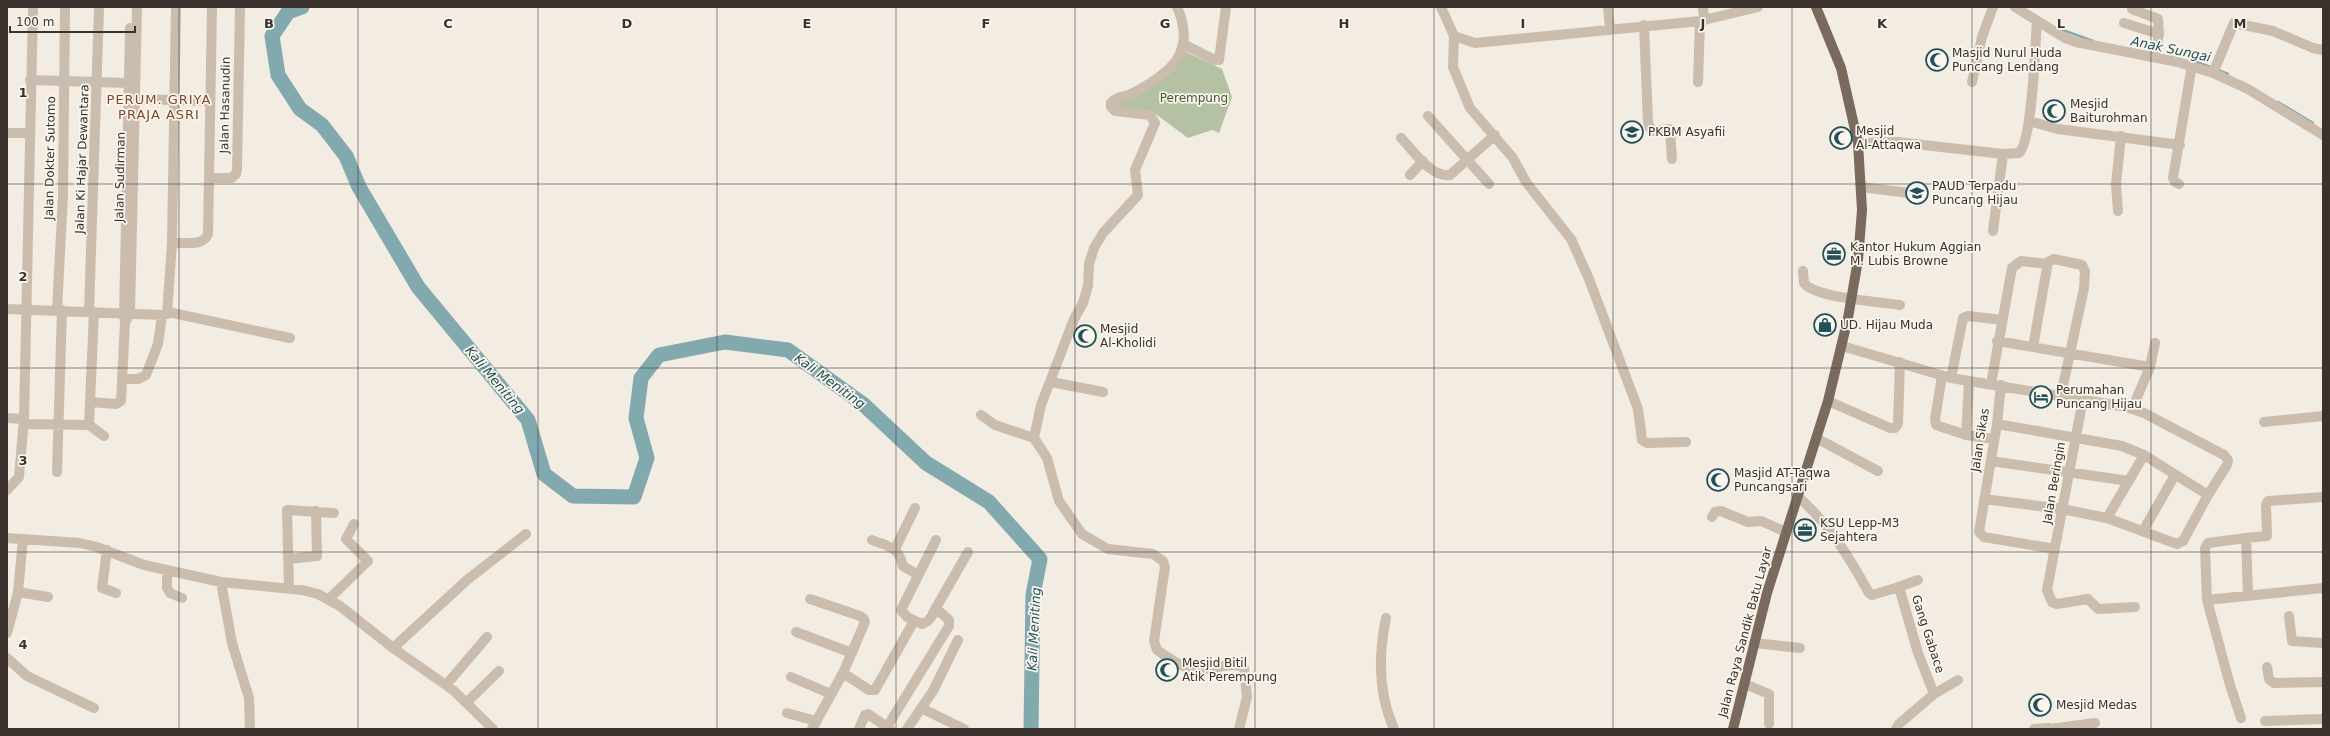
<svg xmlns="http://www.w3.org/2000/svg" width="2330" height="736" font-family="'DejaVu Sans',sans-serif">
  <rect width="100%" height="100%" fill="#f2ece2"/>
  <path fill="#b4c1a2" d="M1186 52 1222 69 1232 97 1219 133 1212 130 1188 138 1153 112 1115 106V103C1148 91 1167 82 1186 52Z"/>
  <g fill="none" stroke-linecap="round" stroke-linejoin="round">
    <path stroke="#82a9ae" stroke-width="2.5" d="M2060 29 2093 41
      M2194 61 2213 68
      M2218 70 2228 74
      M2278 102 2313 123"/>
    <path stroke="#82a9ae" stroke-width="15" d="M302 7 288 12 272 36 278 75 300 109 322 125 346 156 359 187 418 287 528 420 544 474 573 496 634 497 647 458 636 418 641 378 659 355 725 342 788 350 863 404 926 463 989 502 1040 559 1033 595 1031 729"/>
    <path stroke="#cabdae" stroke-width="10" d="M1177 7C1197 52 1171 73 1133 93 1126 97 1116 96 1111 103V107L1115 111 1150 115 1155 123 1135 170 1138 195 1103 233 1094 248 1089 264 1088 286 1083 303 1074 319 1041 405 1034 438 1047 458 1059 501 1082 534 1108 549 1153 554 1163 561 1165 567 1154 641 1157 650C1167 657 1183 668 1195 670 1208 672 1235 659 1244 668L1247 697 1239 729
      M1441 7 1454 36 1475 43 1700 21 1758 7
      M1608 7 1610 30
      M1703 7 1704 19
      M2015 7 2065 38 2076 42 2178 62 2213 73 2248 89 2323 135
      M2132 9 2158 19 2159 34 2155 57
      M2124 23 2159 34
      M1644 25 1648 122 1650 128 1654 131 1670 129 1672 159
      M1454 36 1453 67 1470 108 1513 158 1526 182 1571 239 1589 279 1638 409 1642 440 1647 443 1686 442
      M1185 45 1215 60H1219L1226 7
      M2213 73 2234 23 2273 31 2313 48 2323 50
      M30 80 129 83
      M1698 82 1700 21
      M1972 82 1982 37 1993 7
      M135 99 210 101
      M1428 116 1489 184
      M2029 121 2058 129 2180 145
      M7 133H30
      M1401 138C1413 150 1431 178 1450 175L1495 135
      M1858 143 1897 142 2003 154 2019 153C2033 139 2035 44 2037 21
      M1410 175 1423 161
      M209 178H231L236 174 237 170 240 7
      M2179 184 2175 182 2173 178 2192 65
      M1861 187 1909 193
      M2118 211 2116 184 2121 136
      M1993 231 2003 154
      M172 243 176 7
      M1803 271 1804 283C1815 298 1880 302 1900 305
      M7 309 162 315 167 314 172 243C184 242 203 247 208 234L212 7
      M57 310 63 196 65 7
      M89 312 99 7
      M168 312 290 338
      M124 318 130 28
      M1997 341 2150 367
      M1842 346 1951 378 2126 407 2144 413 2224 455 2228 460 2227 465 2208 495 2183 541 2177 544 2107 518 2062 509 1984 499
      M2033 347 2048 262 2054 259 2082 265 2085 271 2084 288 2061 395
      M1942 376 1935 419 1936 425 1966 435 1994 439
      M1951 378 1963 318 1968 316 2002 320
      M122 379H138L146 375 158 344 162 315
      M1051 382 1103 392
      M1991 384 2012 268 2021 261 2047 264
      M2001 385 1997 424 1979 532 1984 537 2055 549
      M2083 399 2047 590 2052 602 2057 604 2088 599 2098 609 2135 607
      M1828 401 1890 428H1895L1898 424 1900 362
      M90 402 116 404 121 401 125 323 130 313 137 7
      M2132 409 2150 367 2155 343
      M981 415 995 425 1034 438
      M7 418 24 419
      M2264 422 2323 416
      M24 424 89 425 104 436
      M1997 424 2122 446 2144 455 2208 495
      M89 425 94 312
      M1966 435 1969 382
      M1816 438 1878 471
      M1991 461 2129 481
      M57 472 62 310
      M7 490 19 477 24 419 33 7
      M1796 495C1828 522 1849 557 1869 593L1872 595 1899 587 1918 653 1934 694 1899 724 1896 729
      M1712 517 1715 512 1721 511 1748 522 1761 521 1786 532
      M2107 518 2144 455
      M2143 531 2175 475
      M7 538 80 543 97 547 144 565 221 582 302 590 318 594 340 606 393 648 453 690 493 729
      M2246 538 2267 536 2266 505 2268 501 2323 497
      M872 540C889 547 898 546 903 566L918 575
      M895 549 915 508
      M107 550 102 588 116 593
      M288 559 317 556 316 511
      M167 570V588L170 593 182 598
      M221 582 232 643 249 698 250 729
      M1899 587 1918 580
      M289 589 287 510 334 513
      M18 592 48 597
      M2248 594 2246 538 2208 543 2205 548 2207 600 2323 588
      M329 599 368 561 346 539 354 524
      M810 599 860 616 864 619 865 622 843 673 812 729
      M2207 600 2230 685 2241 718
      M933 613 968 552
      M2289 616 2292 641 2323 643
      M1386 618C1378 656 1378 693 1394 729
      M796 632 852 653
      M7 633 18 592 23 539
      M1754 643 1800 648
      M393 648 467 580 526 534
      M7 658 27 676 94 708
      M2267 667 2269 679 2274 683 2323 682
      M843 673 869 690H875L914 621
      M791 677 831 694
      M1745 684 1769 694V724
      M446 685 487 637
      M1934 694 1958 680
      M467 702 499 671
      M921 708 964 729
      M787 713 816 721
      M2265 721 2323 719
      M887 727 949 626V620L940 612H935L928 621 922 624 907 617 901 610 936 540
      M859 729 865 715 868 714 890 729
      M907 729 933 691 958 640
      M2034 729 2049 728
      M2050 729 2095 723"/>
    <path stroke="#7a6a5e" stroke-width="10" d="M1733 729 1767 593 1828 401 1848 318 1858 260 1862 210 1858 143 1841 68 1816 7"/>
  </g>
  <path fill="none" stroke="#3a312c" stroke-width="1" stroke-opacity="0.55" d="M179 7V729M358 7V729M538 7V729M717 7V729M896 7V729M1075 7V729M1255 7V729M1434 7V729M1613 7V729M1792 7V729M1972 7V729M2151 7V729M7 184H2323M7 368H2323M7 552H2323"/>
  <defs>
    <g id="mosque-ring" transform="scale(1.15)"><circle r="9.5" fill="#faf6ee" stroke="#235159" stroke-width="1.5"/><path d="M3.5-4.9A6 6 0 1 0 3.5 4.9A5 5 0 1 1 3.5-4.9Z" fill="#235159"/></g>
    <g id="school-ring" transform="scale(1.15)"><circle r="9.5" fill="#faf6ee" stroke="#235159" stroke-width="1.5"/><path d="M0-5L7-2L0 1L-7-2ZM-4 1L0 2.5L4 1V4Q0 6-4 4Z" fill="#235159"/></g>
    <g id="office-ring" transform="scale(1.15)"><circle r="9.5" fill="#faf6ee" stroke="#235159" stroke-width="1.5"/><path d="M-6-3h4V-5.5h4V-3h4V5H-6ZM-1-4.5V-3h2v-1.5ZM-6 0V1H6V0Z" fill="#235159"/></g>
    <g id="shop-ring" transform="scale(1.15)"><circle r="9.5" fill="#faf6ee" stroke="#235159" stroke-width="1.5"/><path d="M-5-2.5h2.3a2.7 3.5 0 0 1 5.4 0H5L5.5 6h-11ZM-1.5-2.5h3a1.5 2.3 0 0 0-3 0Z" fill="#235159"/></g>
    <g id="hotel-ring" transform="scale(1.15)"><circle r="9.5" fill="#faf6ee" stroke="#235159" stroke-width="1.5"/><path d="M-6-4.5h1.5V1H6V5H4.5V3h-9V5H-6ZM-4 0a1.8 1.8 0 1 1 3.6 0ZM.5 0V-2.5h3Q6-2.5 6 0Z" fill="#235159"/></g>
  </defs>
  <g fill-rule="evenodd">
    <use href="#mosque-ring" x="1937" y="60"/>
    <use href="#mosque-ring" x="2054" y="111"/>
    <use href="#school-ring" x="1632" y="132"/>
    <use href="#mosque-ring" x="1841" y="138"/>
    <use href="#school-ring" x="1917" y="193"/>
    <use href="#office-ring" x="1834" y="254"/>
    <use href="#shop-ring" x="1825" y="325"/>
    <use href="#mosque-ring" x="1085" y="336"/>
    <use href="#hotel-ring" x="2041" y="397"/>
    <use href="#mosque-ring" x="1718" y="480"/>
    <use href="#office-ring" x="1805" y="530"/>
    <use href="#mosque-ring" x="1167" y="670"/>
    <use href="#mosque-ring" x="2040" y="705"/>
  </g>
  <g text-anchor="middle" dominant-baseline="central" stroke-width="3.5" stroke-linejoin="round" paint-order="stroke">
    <g font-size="12" fill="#3a312c" stroke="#faf6ee" text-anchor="start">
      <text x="1952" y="53">Masjid Nurul Huda<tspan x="1952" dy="14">Puncang Lendang</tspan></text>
      <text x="2070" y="104">Mesjid<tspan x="2070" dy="14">Baiturohman</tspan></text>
      <text x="1856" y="131">Mesjid<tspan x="1856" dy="14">Al-Attaqwa</tspan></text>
      <text x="1648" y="132">PKBM Asyafii</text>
      <text x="1932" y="186">PAUD Terpadu<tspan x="1932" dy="14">Puncang Hijau</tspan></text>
      <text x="1850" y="247">Kantor Hukum Aggian<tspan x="1850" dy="14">M. Lubis Browne</tspan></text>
      <text x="1840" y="325">UD. Hijau Muda</text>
      <text x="1100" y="329">Mesjid<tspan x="1100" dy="14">Al-Kholidi</tspan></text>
      <text x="2056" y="390">Perumahan<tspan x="2056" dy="14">Puncang Hijau</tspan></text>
      <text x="1734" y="473">Masjid AT-Taqwa<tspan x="1734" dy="14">Puncangsari</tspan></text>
      <text x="1820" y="523">KSU Lepp-M3<tspan x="1820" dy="14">Sejahtera</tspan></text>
      <text x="1182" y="663">Mesjid Bitil<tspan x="1182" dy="14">Atik Perempung</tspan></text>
      <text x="2056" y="705">Mesjid Medas</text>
    </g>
    <g font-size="12" fill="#465631" stroke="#faf6ee">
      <text x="1194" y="98">Perempung</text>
    </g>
    <g font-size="12" fill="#3a312c" stroke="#faf6ee">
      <text transform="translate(225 105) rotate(-89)">Jalan Hasanudin</text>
      <text transform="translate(50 158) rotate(-89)">Jalan Dokter Sutomo</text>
      <text transform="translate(82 159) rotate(-88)">Jalan Ki Hajar Dewantara</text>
      <text transform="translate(120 177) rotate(-89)">Jalan Sudirman</text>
      <text transform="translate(1980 440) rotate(-81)">Jalan Sikas</text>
      <text transform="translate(2054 483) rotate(-80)">Jalan Beringin</text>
      <text transform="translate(1745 632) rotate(-75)">Jalan Raya Sandik Batu Layar</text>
      <text transform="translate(1928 634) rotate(72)">Gang Gabace</text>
    </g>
    <g font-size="13" font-style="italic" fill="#235159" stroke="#faf6ee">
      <text transform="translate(2171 49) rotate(12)">Anak Sungai</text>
      <text transform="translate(495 380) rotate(50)">Kali Meniting</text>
      <text transform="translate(830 381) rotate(36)">Kali Meniting</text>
      <text transform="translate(1034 629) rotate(-87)">Kali Meniting</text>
    </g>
    <g font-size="13" letter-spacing="1" fill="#844629" stroke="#faf6ee">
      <text x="159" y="99">PERUM. GRIYA<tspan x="159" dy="15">PRAJA ASRI</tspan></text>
    </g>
  </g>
  <g font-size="13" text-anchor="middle" font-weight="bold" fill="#3a312c" stroke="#faf6ee" stroke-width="3.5" stroke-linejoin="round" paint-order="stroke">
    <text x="269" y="28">B</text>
    <text x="448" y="28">C</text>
    <text x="627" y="28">D</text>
    <text x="807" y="28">E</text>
    <text x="986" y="28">F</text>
    <text x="1165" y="28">G</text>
    <text x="1344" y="28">H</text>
    <text x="1523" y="28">I</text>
    <text x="1703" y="28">J</text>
    <text x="1882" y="28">K</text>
    <text x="2061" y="28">L</text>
    <text x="2240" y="28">M</text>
    <text x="23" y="97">1</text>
    <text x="23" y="281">2</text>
    <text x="23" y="465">3</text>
    <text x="23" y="649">4</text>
  </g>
  <rect width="2330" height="736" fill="none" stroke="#3a312c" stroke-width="16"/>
  <path d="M10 26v6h125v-6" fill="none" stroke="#3a312c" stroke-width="2"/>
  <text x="16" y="26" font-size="12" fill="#3a312c" stroke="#faf6ee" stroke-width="3" paint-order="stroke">100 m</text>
</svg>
